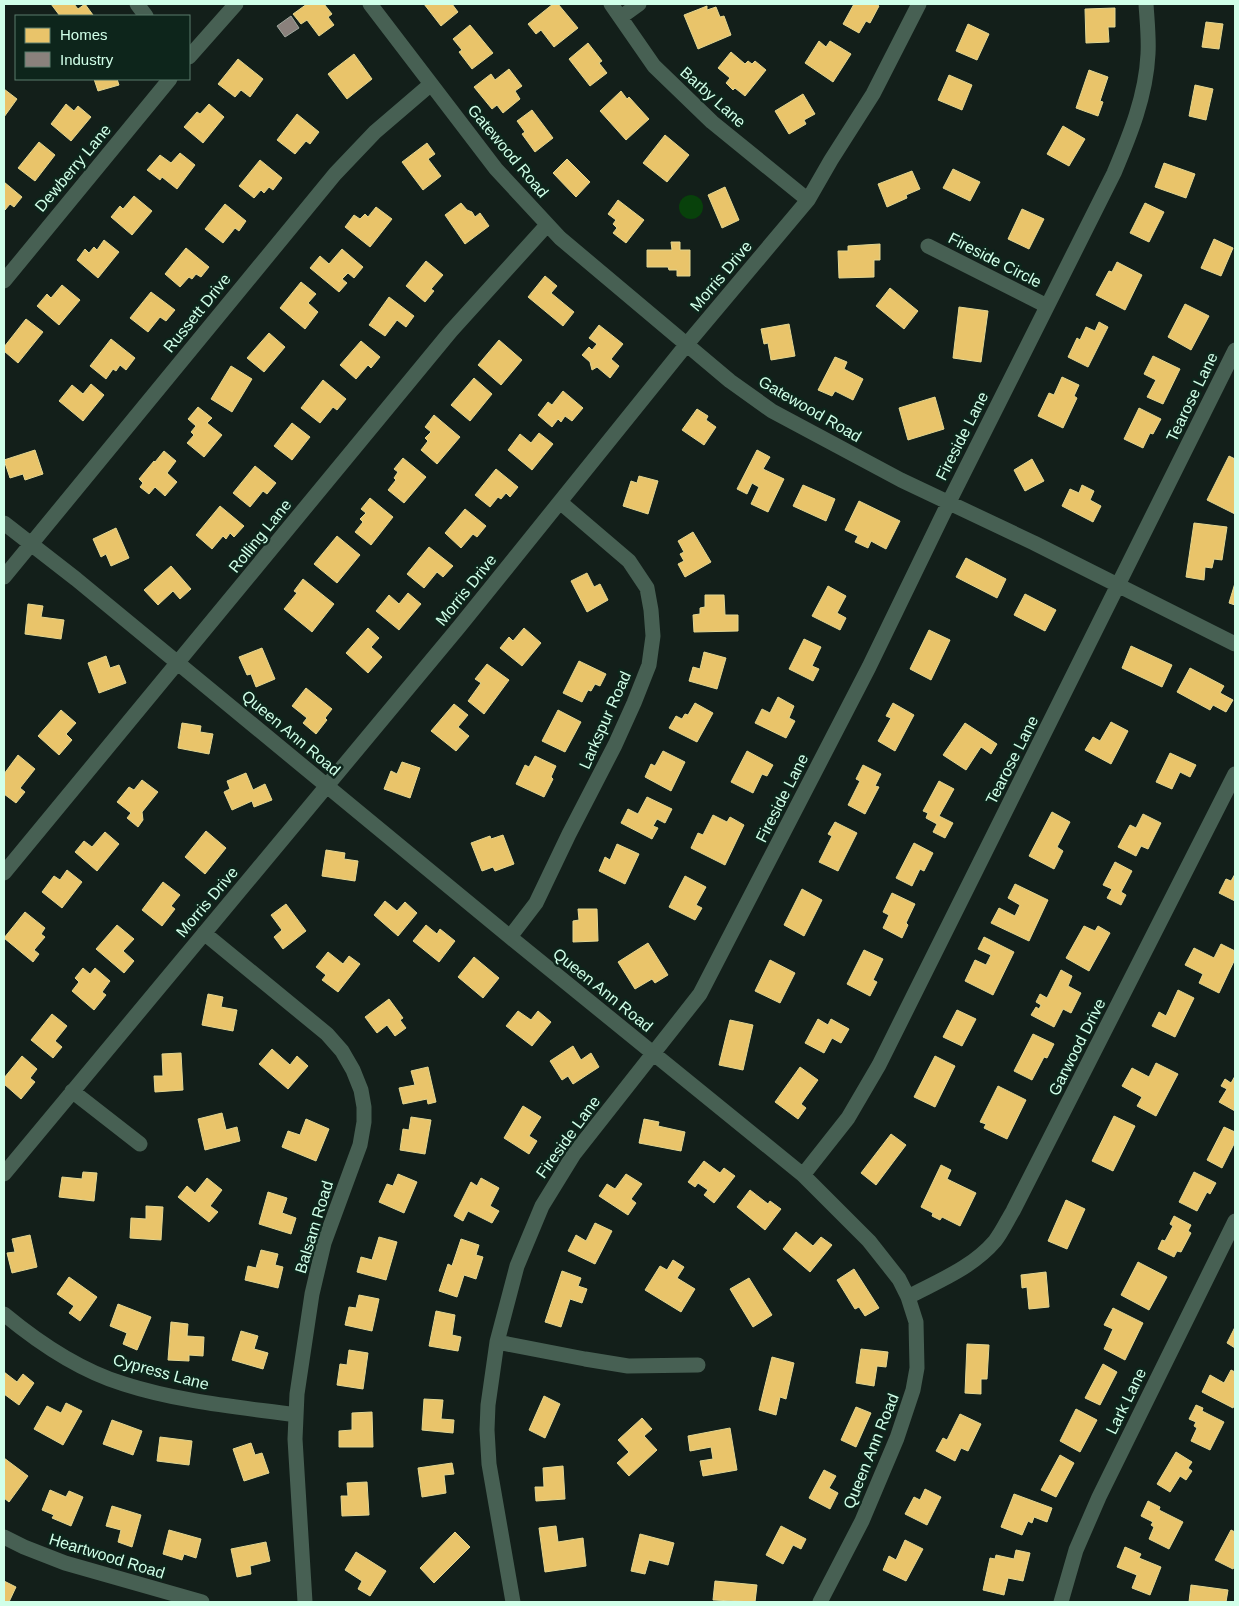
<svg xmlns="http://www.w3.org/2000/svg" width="1239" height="1606" font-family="Arial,sans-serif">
  <rect width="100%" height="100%" fill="#131f1a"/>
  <path fill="#08410b" d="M679 207a12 12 0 1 1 24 0a12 12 0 1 1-24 0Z"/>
  <path fill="#e9c46a" stroke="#e2d690" d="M51 4H74L78 9 85 4 93 15 91 16H60Z
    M307 4H324L332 14 328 17 334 25 319 36 307 20 301 24 293 14Z
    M424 4H452L458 12 441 26Z
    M553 4H558L578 28 554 47 541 30 536 34 528 24Z
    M854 4H876L879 6 870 23 866 21 859 33 843 24Z
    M707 6V10L716 7 720 17 724 16 731 35 698 49 684 15Z
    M1115 8V27H1108L1109 42 1086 43 1085 9Z
    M1206 22 1223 24 1219 49 1202 47Z
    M968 24 989 34 977 60 956 51Z
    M470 25 493 53 472 69 459 52 462 50 453 39Z
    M819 41 826 47 830 41 851 54 833 82 805 63Z
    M588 43 602 61 599 63 607 73 590 86 569 59Z
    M731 52 745 64 748 61 752 64 755 61 766 70 745 96 735 88 733 90 726 83 730 78 718 68Z
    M354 54 372 79 347 99 328 74Z
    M238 59 263 79 250 97 241 90 235 97 218 84Z
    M509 69 522 86 515 91 520 99 503 113 497 105 492 109 474 87 491 74 495 80Z
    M1089 70 1108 77 1100 101 1103 102 1098 116 1076 108Z
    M949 75 972 85 962 110 938 100Z
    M94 79H117L119 85 98 91Z
    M1195 85 1213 89 1206 120 1189 116Z
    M4 89 17 99 4 117Z
    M621 91 627 99 629 97 649 119 626 140 600 111Z
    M803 94 815 114 804 120 806 124 789 134 775 111Z
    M66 104 74 111 78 106 91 117 71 141 51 124Z
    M209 104 224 117 203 143 184 127 197 112 200 114Z
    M532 110 553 138 535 152 522 134 525 132 517 121Z
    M297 114 319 132 310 144 306 141 295 154 277 140Z
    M1063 126 1085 139 1069 166 1047 154Z
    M665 135 689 155 667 182 643 163Z
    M39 142 55 155 35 181 18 168Z
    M427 143 435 154 428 159 441 176 423 190 402 162Z
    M180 153 195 165 177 189 162 177 160 180 147 170 160 155 171 163Z
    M567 159 590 182 576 197 553 173Z
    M260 160 282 178 273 190 269 187 264 193 261 190 254 198 239 186Z
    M1164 163 1195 174 1186 198 1155 187Z
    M953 169 980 182 970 201 943 188Z
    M912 171 920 189 906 195 907 198 887 207 878 184Z
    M4 182 22 197 14 207 10 204 5 210Z
    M725 187 739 220 722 228 708 195Z
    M134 196 152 211 132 235 111 217 120 206 123 209Z
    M618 200 644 220 626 243 613 233 617 228 613 224 616 220 608 214Z
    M461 203 467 210 472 212 475 217 480 213 489 226 465 244 445 215Z
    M1145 203 1164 212 1149 242 1130 233Z
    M225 204 246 221 239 231 235 228 223 243 205 229Z
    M376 207 392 219 370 247 345 227 354 215 360 219 365 214 368 217Z
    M1022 209 1044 219 1029 249 1008 239Z
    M1214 239 1233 248 1221 276 1201 268Z
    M104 240 119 252 98 278 77 260 85 249 89 253 94 247 97 250Z
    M671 242H680V250H690V276H677V270H669L668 267H647V250H672Z
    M880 244V260H874V277L839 278 838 251H848V246Z
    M186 248 209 267 201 277 196 274 192 279 189 277 180 287 165 274Z
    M342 249 363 267 354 278 348 273 342 279 347 283 339 292 310 268 320 256 329 264Z
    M426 261 443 275 431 289 434 291 425 302 406 286Z
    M1117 262 1142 275 1125 310 1096 295 1109 271 1112 272Z
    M545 276 557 286 551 293 574 312 563 326 528 297Z
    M301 282 316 294 308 303 318 312 305 329 280 308Z
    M62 285 80 300 59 325 37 306 47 294 51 298Z
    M890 288 918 311 904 329 876 306Z
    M151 292 175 310 166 321 160 317 148 332 130 318Z
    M389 297 414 316 406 327 397 320 385 336 369 325Z
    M1185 304 1209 316 1191 350 1168 337Z
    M959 307 988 311 981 362 953 358Z
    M26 319 43 332 18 363 4 351V347Z
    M1099 322 1108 327 1088 367 1068 357 1077 338 1080 340 1086 327 1095 331Z
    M789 324 795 356 771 360 768 343 764 344 761 329Z
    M599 325 623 344 611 359 619 366 610 378 597 367 592 370 590 362 582 355 589 347 592 350 597 344 589 338Z
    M269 333 285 347 264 372 247 358Z
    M111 339 135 358 126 370 120 365 116 371 113 369 106 379 90 366Z
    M499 340 522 360 501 385 478 365Z
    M361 341 380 357 371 368 368 365 356 379 340 365Z
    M1153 356 1180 369 1163 404 1147 397 1156 380 1144 374Z
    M835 357 847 362 844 369 863 379 853 400 835 391 832 396 818 390Z
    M231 366 252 379 232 412 211 399Z
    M1062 377 1079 385 1074 396 1077 398 1063 428 1038 416 1049 393 1054 395Z
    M474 378 492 394 470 421 451 405Z
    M323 380 346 399 337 410 333 407 320 423 301 408Z
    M91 384 104 395 83 421 59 401 72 385 83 394Z
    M563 391 583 408 572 421 565 416 561 422 558 419 552 427 538 415 548 402 552 405Z
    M935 397 944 429 908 440 899 408Z
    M198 407 212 418 207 423 222 435 204 457 187 443 194 435 191 432 196 426 188 419Z
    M1139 408 1161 419 1153 434 1150 433 1143 448 1124 439Z
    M697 409 708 416 706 420 716 427 704 445 682 430Z
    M434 415 460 437 437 464 421 450 428 441 425 438 431 432 425 427Z
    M292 423 310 437 292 460 274 446Z
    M539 433 553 444 532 470 508 450 520 434 531 443Z
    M35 450 43 474 25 480 23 474 10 478 4 460Z
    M757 450 770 457 763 469 784 479 768 512 751 504 759 487 752 483 747 494 737 489Z
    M164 451 176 461 167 473 177 482 165 496 155 487 149 494 140 487 143 483 139 479 154 461 155 462Z
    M1229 456 1235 459V514L1207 500Z
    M403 458 426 477 404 503 388 490 396 480 394 478 398 472 394 469Z
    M1032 459 1044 481 1025 491 1014 470Z
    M255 466 276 483 267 494 263 491 250 507 233 493Z
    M496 469 518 487 510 497 506 493 501 499 498 497 490 507 475 495Z
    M639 476 658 481 648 514 623 506 631 481 637 483Z
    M803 485 835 499 826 521 793 506Z
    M1082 485 1094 491 1090 500 1101 506 1093 522 1062 506 1070 489 1079 493Z
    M370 498 393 517 371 545 355 532 363 522 360 519 366 513 361 509Z
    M859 501 900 521 886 549 871 541 868 548 855 542 858 536 845 530Z
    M220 506 244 526 234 537 230 533 226 539 223 536 212 549 196 535Z
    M465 509 486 526 477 537 473 534 461 548 445 533Z
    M1194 523 1227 527 1222 560 1214 559 1212 568 1205 567 1204 580 1186 577Z
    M116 528 129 558 111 566 106 554 101 557 93 539Z
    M693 532 711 562 685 577 678 564 684 561 680 554 684 552 678 541Z
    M337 536 360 555 337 583 314 564Z
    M429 547 453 566 443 577 437 572 424 588 407 574Z
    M966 558 1006 579 997 598 956 577Z
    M171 566 191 589 180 599 173 591 158 605 144 590Z
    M587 573 594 587 600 584 608 600 587 612 571 581Z
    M303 579 334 604 312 632 284 609 297 593 294 591Z
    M1235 583V605L1229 603Z
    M828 586 846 596 837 613 846 618 840 630 812 616Z
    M408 593 421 604 399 630 376 611 389 595 399 604Z
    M1025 594 1056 610 1045 631 1014 615Z
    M705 595H724L725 615H738V631L694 632 693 615 700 614V608L705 607Z
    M28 604 43 606 41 617 64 620 61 639 25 634Z
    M368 628 379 638 371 647 382 657 368 673 346 653Z
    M524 628 541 643 522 666 500 648 509 637 513 641Z
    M929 630 950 640 931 680 910 669Z
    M804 639 821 647 812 666 819 669 813 681 789 669Z
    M1131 646 1172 665 1162 687 1122 668Z
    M262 648 275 679 256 687 251 674 247 675 239 657Z
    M704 652 726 658 717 689 689 681 693 667 700 669Z
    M106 656 110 668 119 665 126 683 99 693 88 663Z
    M579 661 606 674 600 686 595 684 591 691 588 690 582 702 563 693Z
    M487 664 509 680 484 714 468 701 481 683 475 679Z
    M1190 668 1224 686 1220 693 1233 700 1226 712 1213 705 1210 710 1177 692Z
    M306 688 332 709 325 718 327 720 316 734 303 723 307 718 292 706Z
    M778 697 794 706 789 718 795 721 786 738 755 723 762 709 770 713Z
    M695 703 713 713 697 742 669 728 676 716 682 719 685 714 688 715Z
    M893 703 914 715 895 751 878 741 891 718 886 716Z
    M454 704 468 715 458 727 469 736 456 751 431 731Z
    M61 710 76 723 66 734 72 740 59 755 38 736Z
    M558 710 581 722 565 752 542 741Z
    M1111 722 1128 731 1111 764 1085 750 1093 737 1100 741Z
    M182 723 201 726 200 732 213 734 209 754 178 748Z
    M965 723 997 744 991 754 981 747 966 770 943 755Z
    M663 751 685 762 671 791 645 777 651 764 655 766Z
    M747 751 773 765 767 776 762 774 753 793 731 782Z
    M1170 753 1196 765 1190 777 1180 772 1172 789 1156 782Z
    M18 755 35 769 20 788 25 792 16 803 4 794V774Z
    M535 756 556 766 551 777 553 779 544 797 516 784 525 765 529 767Z
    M402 762 420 768 410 798 384 789 391 771 397 774Z
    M863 765 881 774 875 786 879 787 865 814 848 805 860 781 856 779Z
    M246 773 253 790 265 784 272 800 254 807 252 801 232 810 224 792 230 789 227 781Z
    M142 780 158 792 142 812 143 820 138 827 127 818 131 813 117 802 129 787 134 790Z
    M939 781 954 789 939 816 953 823 945 838 933 832 937 824 926 818 928 813 923 811Z
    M647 797 672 809 665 823 657 819 653 826 658 828 652 839 621 823 628 809 638 814Z
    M1052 812 1070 822 1057 847 1063 851 1054 869 1029 856Z
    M1143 814 1161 823 1148 849 1141 846 1136 856 1118 847 1130 825 1136 828Z
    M713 815 727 822 730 817 744 825 725 865 691 848 698 833 703 835Z
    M835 822 857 833 838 871 819 862 832 836 828 834Z
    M206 831 226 848 205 874 185 857Z
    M105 832 119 844 97 871 75 852 84 841 92 847Z
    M503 835 514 864 495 871 493 867 482 871 471 843 490 836 491 839Z
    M914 843 933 853 924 871 920 869 912 886 896 878Z
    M617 844 639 854 625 884 599 871 605 857 610 860Z
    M326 850 345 853 344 859 358 861 355 881 322 876Z
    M1115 862 1132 871 1121 892 1126 895 1121 905 1107 898 1112 889 1103 885Z
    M67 870 82 882 62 908 42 892 54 876 60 880Z
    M1235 874V901L1219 893 1226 879 1231 881Z
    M685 876 706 887 696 905 702 908 695 920 669 907Z
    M163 882 180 895 171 906 175 909 162 926 142 910Z
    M1015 884 1048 900 1029 941 991 923 999 908 1015 916 1020 905 1008 898Z
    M802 889 822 900 804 936 784 925Z
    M892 893 915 904 906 923 908 925 902 938 883 928 889 915 883 912Z
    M385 901 397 911 405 902 417 913 398 936 374 915Z
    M286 904 306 931 283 949 274 937 282 930 271 915Z
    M578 909H597L598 941 573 942V921L579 920Z
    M25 912 45 928 41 934 45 937 34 950 39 954 33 962 4 938Z
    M117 925 134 939 123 951 134 961 124 973 96 949Z
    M426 925 437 934 440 929 455 941 439 962 413 941Z
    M1084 926 1095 931 1098 926 1110 933 1089 971 1066 958Z
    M984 937 1014 952 993 995 965 981 975 960 986 965 991 955 978 949Z
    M648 943 668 975 655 983 652 979 635 989 618 962Z
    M1221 944 1235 951V959L1219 993 1199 983 1203 974 1185 965 1194 948 1214 958Z
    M864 950 883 959 873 980 877 982 870 996 847 984Z
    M328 952 343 964 349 956 360 964 338 992 322 980 326 975 316 967Z
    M474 957 499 978 483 998 458 977Z
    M770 960 795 973 780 1003 755 991Z
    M83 968 90 974 95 968 110 981 102 992 106 995 94 1010 72 991 79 982 75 978Z
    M1061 970 1072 976 1068 986 1081 993 1071 1013 1063 1009 1054 1027 1031 1015 1036 1007 1039 1009 1041 1005 1036 1002 1040 994 1047 998Z
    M1178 990 1194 998 1175 1037 1152 1026 1159 1012 1166 1016Z
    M208 994 223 997 221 1007 237 1010 233 1031 202 1025Z
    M389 999 403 1018 400 1020 406 1028 395 1036 387 1025 377 1033 365 1017Z
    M957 1010 976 1019 962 1046 943 1037Z
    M518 1011 531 1020 538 1011 551 1022 532 1046 506 1026Z
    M52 1014 67 1026 55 1041 62 1047 53 1058 31 1040Z
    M818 1019 828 1025 831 1019 849 1029 841 1043 832 1038 824 1053 805 1043Z
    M730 1020 753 1025 743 1070 719 1065Z
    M1033 1034 1054 1044 1047 1058 1044 1057 1032 1080 1014 1071Z
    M573 1046 581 1060 591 1053 599 1067 573 1084 568 1076 562 1080 550 1061Z
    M272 1049 290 1065 297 1056 308 1066 288 1089 259 1064Z
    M181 1053 183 1090 155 1092 154 1076H163L162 1054Z
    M22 1056 37 1069 30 1078 35 1082 21 1099 4 1084V1078Z
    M935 1056 955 1066 935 1107 914 1097Z
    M1156 1063 1178 1074 1156 1116 1137 1106 1142 1097 1122 1086 1132 1068 1149 1077Z
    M428 1067 436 1102 428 1104 427 1099 403 1104 399 1088 415 1085 411 1071Z
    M800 1067 818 1080 801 1104 806 1108 798 1119 775 1102Z
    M1235 1076V1111L1219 1102 1227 1089 1221 1086 1225 1079 1231 1083Z
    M998 1086 1026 1100 1007 1139 984 1128 986 1124 980 1122Z
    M523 1106 541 1117 529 1136 537 1141 529 1154 504 1138Z
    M222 1113 226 1130 237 1127 240 1141 205 1150 198 1119Z
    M1114 1116 1135 1126 1113 1171 1092 1161Z
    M411 1117 431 1120 425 1154 400 1150 403 1129 409 1130Z
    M306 1119 329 1129 316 1161 282 1147 288 1131 300 1135Z
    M644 1119 659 1122 658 1126 685 1132 681 1151 639 1143Z
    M1224 1127 1235 1132V1142L1222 1168 1207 1160Z
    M891 1134 906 1145 876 1185 861 1173Z
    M704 1161 720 1173 724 1168 735 1176 714 1203 704 1195 708 1190 698 1183 695 1187 688 1182Z
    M941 1165 951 1170 947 1179 976 1193 960 1226 942 1217 940 1220 932 1216 933 1213 921 1207Z
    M83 1172 97 1173 94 1201 59 1197 62 1177 82 1179Z
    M1194 1172 1216 1183 1210 1194 1207 1192 1197 1211 1179 1202Z
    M398 1174 417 1182 404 1213 379 1202 387 1184 393 1186Z
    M626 1174 642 1184 631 1199 636 1203 628 1215 599 1196 607 1184 615 1189Z
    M207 1178 222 1190 210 1206 218 1212 209 1222 178 1197 187 1186 195 1193Z
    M481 1178 499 1188 490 1206 499 1211 492 1223 468 1211 463 1221 454 1216 471 1182 477 1186Z
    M750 1190 768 1204 770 1201 781 1209 765 1230 737 1207Z
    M268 1192 287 1198 282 1213 296 1218 291 1234 259 1224Z
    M1066 1200 1085 1209 1067 1249 1048 1241Z
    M146 1206 163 1207 161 1240 130 1238 131 1218 146 1219Z
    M1174 1216 1191 1225 1188 1231 1191 1233 1181 1252 1177 1251 1174 1257 1158 1249 1162 1240 1165 1241 1173 1226 1170 1224Z
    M595 1223 612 1231 595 1264 568 1251 576 1235 586 1241Z
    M796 1232 813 1246 821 1237 832 1245 810 1272 783 1249Z
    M30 1235 37 1267 12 1273 7 1253 15 1252 12 1239Z
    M379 1237 397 1242 386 1280 357 1272 361 1257 372 1260Z
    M461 1239 479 1245 476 1255 483 1257 476 1279 464 1275 457 1297 439 1291 448 1264 452 1266Z
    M261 1250 278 1254 275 1265 283 1267 278 1288 245 1280 248 1266 256 1268Z
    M673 1260 684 1267 677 1278 695 1289 681 1312 645 1290 660 1266 667 1270Z
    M1138 1262 1167 1277 1149 1310 1121 1295Z
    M854 1269 879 1308 865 1316 859 1307 855 1309 837 1280Z
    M562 1271 581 1278 578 1286 587 1289 582 1303 570 1299 561 1327 545 1322Z
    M1046 1272 1049 1307 1029 1309 1027 1287 1022 1288 1021 1275Z
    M69 1277 97 1297 80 1321 69 1313 74 1306 57 1294Z
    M749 1278 772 1315 753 1327 730 1289Z
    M359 1295 379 1299 372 1331 345 1325 349 1307 356 1308Z
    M118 1304 151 1317 137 1350 123 1344 127 1333 110 1326Z
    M1113 1308 1143 1323 1125 1360 1104 1349 1113 1329 1104 1325Z
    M436 1311 455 1315 452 1335 461 1337 458 1351 429 1346Z
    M171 1322 188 1324 187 1336 204 1337 203 1356 189 1355V1361L168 1360Z
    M1235 1327V1348L1227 1343Z
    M241 1331 258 1336 254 1349 268 1353 263 1369 232 1360Z
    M967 1344 989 1345 987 1379H981V1394L965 1393Z
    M861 1349 888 1352 886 1367 877 1366 874 1386 856 1383Z
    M349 1350 368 1353 363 1389 337 1385 340 1364 347 1365Z
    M772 1357 794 1363 786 1399 780 1397 776 1415 759 1410Z
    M1103 1364 1117 1372 1100 1405 1085 1398Z
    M1231 1370 1235 1372V1403L1233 1408 1202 1392 1210 1375 1224 1383Z
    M4 1372 17 1382 23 1374 34 1383 19 1405 4 1394Z
    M544 1396 560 1404 545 1438 529 1430Z
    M424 1399 443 1400 441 1419 454 1420 453 1433 422 1430Z
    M66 1403 82 1411 63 1445 34 1429 47 1406 61 1413Z
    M1196 1405 1203 1408 1202 1411 1224 1422 1210 1450 1191 1441 1197 1428 1194 1426 1196 1422 1189 1419Z
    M856 1407 871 1413 856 1447 841 1440Z
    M1076 1409 1097 1420 1080 1452 1060 1441Z
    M372 1412 373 1447H339V1431L352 1430V1413Z
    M960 1414 981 1424 968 1451 961 1448 955 1461 936 1451 943 1438 947 1440Z
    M642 1418 652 1429 644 1436 657 1450 629 1476 617 1463 629 1452 618 1440Z
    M112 1420 142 1431 133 1455 103 1444Z
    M730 1428 737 1470 703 1476 700 1461 713 1459 711 1447 690 1451 688 1436Z
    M160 1437 192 1441 189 1465 157 1461Z
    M251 1443 255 1455 262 1453 269 1473 244 1481 233 1449Z
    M1176 1452 1192 1462 1188 1468 1192 1471 1186 1480 1180 1476 1170 1492 1157 1484Z
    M1060 1455 1074 1463 1056 1497 1041 1490Z
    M4 1458 28 1476 9 1502 4 1498Z
    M452 1463 454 1474 444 1475 446 1493 422 1497 418 1468Z
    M563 1466 565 1499 536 1501 535 1487H544L543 1468Z
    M824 1470 836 1476 829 1488 838 1493 830 1509 809 1498Z
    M367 1482 369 1515 342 1516 341 1496H348L347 1483Z
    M925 1489 941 1497 927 1525 905 1514 914 1497 920 1500Z
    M50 1490 66 1497 69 1491 83 1497 71 1526 52 1518 54 1515 42 1510Z
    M1014 1494 1052 1508 1047 1522 1034 1517 1032 1523 1028 1521 1022 1535 1001 1527Z
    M1148 1501 1160 1507 1159 1510 1183 1522 1169 1549 1149 1539 1154 1527 1151 1525 1153 1522 1141 1516Z
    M112 1506 141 1515 132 1547 118 1542 121 1530 106 1526Z
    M556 1526 558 1542 583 1538 586 1566 545 1572 539 1528Z
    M781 1526 806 1539 801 1549 793 1545 783 1564 766 1555Z
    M169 1530 201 1539 196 1558 184 1554 182 1560 163 1554Z
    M1231 1530 1235 1532V1565L1233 1569 1215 1560Z
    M455 1532 470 1547 434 1583 420 1568Z
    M640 1534 674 1543 668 1565 649 1560 645 1574 631 1571Z
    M905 1540 923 1549 906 1581 883 1570 889 1556 896 1560Z
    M266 1542 270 1561 250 1566 251 1574 237 1577 231 1549Z
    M1125 1547 1141 1554 1139 1558 1161 1567 1150 1595 1132 1588 1137 1575 1117 1567Z
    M1016 1550 1030 1553 1023 1581 1008 1578 1004 1595 983 1590 990 1558 995 1559 996 1555 1014 1559Z
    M356 1552 386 1571 370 1596 358 1589 362 1581 345 1570Z
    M4 1581 16 1587 9 1602H4Z
    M715 1581 757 1585 755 1602 713 1600Z
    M1191 1585 1228 1590 1226 1602H1189Z"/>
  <path fill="#8a817c" stroke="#9fa79d" d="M291 16 299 28 285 37 277 26Z"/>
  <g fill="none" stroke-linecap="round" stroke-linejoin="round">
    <path stroke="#476053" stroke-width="15" d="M137 4 146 16
      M370 4 496 169 560 238 730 381 772 411 901 480 1034 543 1235 644
      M611 4 654 66 712 122 808 200
      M621 17 639 4
      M189 57 236 4
      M928 246 1047 306
      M4 281 170 79
      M4 523 76 579 510 937 803 1175 869 1241 899 1279 908 1297 916 1322 917 1368 913 1390 897 1438 862 1521 820 1602
      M4 577 335 174 375 132 431 84
      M4 873 451 331 547 225
      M204 933 327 1034 342 1051 353 1070 361 1090 364 1107V1122L360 1145 324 1243 312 1294 297 1394 295 1439 305 1602
      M510 937 536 903 569 834 615 745 634 703 649 665 653 636 651 610 647 588 629 561 560 502
      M72 1091 140 1144
      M4 1174 459 627 687 344 808 200 831 160 873 94 919 4
      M803 1175 848 1118 879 1065 1235 350
      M908 1297C938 1281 972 1268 995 1241 1002 1232 1007 1221 1013 1211L1235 774
      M4 1314C39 1343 81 1371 124 1384 180 1402 239 1407 296 1415
      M497 1342 585 1359 628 1366 698 1365
      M4 1537 24 1547 65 1563 202 1602
      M513 1602 489 1464 487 1430 488 1405 497 1342 517 1266 542 1206 574 1154 700 994 869 667 949 502 1114 173C1130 135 1146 96 1148 54 1149 38 1147 20 1146 4
      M1061 1602 1076 1550 1099 1497 1235 1221"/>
  </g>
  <g text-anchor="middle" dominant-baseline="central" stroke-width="5" stroke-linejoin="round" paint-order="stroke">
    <g font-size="16" fill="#d1ffe9" stroke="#0d251b">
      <text transform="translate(713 97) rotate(42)">Barby Lane</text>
      <text transform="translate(508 151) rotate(50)">Gatewood Road</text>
      <text transform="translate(73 168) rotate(-50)">Dewberry Lane</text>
      <text transform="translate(995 260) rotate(27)">Fireside Circle</text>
      <text transform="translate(721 276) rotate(-50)">Morris Drive</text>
      <text transform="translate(197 313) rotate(-51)">Russett Drive</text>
      <text transform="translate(1192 397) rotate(-64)">Tearose Lane</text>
      <text transform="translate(810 409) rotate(30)">Gatewood Road</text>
      <text transform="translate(962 436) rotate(-63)">Fireside Lane</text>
      <text transform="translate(260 536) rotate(-51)">Rolling Lane</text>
      <text transform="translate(466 590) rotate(-51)">Morris Drive</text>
      <text transform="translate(605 720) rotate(-66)">Larkspur Road</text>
      <text transform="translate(291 733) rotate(40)">Queen Ann Road</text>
      <text transform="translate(1012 760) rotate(-63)">Tearose Lane</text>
      <text transform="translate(782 798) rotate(-63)">Fireside Lane</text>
      <text transform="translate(207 902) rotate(-50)">Morris Drive</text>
      <text transform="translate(603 990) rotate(39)">Queen Ann Road</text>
      <text transform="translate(1077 1047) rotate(-63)">Garwood Drive</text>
      <text transform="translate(568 1137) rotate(-54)">Fireside Lane</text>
      <text transform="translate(314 1227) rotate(-73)">Balsam Road</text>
      <text transform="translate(161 1372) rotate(15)">Cypress Lane</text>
      <text transform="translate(1126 1401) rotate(-64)">Lark Lane</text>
      <text transform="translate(871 1451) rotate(-68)">Queen Ann Road</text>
      <text transform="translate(107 1556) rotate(17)">Heartwood Road</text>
    </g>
  </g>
  <rect width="1239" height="1606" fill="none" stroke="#d1ffe9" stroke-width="10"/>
  <rect x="15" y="15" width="175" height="65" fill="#0d251b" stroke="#5b7c6d"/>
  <rect x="25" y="28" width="25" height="15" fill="#e9c46a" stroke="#5b7c6d"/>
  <text x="60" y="40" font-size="15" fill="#d1ffe9">Homes</text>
  <rect x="25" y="52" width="25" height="15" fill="#8a817c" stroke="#5b7c6d"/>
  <text x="60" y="65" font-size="15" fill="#d1ffe9">Industry</text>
</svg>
